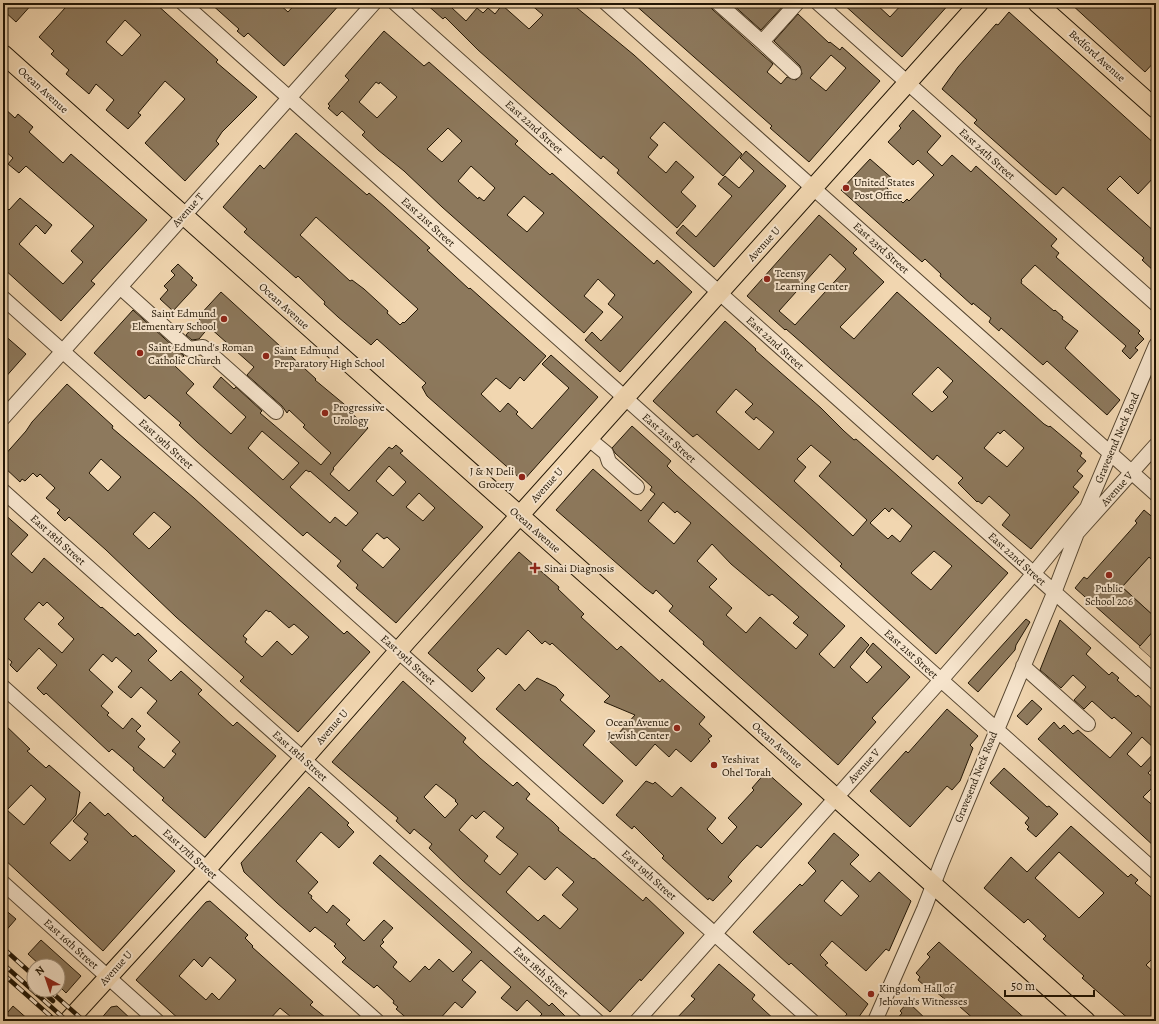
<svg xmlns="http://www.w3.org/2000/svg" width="1159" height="1024" font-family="Alegreya,serif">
  <rect width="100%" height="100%" fill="#f1d6b0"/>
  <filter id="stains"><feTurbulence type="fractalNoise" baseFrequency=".005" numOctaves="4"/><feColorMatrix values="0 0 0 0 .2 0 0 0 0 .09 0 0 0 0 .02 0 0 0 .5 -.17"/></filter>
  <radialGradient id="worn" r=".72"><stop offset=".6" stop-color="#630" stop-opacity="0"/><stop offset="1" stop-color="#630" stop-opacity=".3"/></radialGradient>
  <path fill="#ceb593" stroke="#78654c" d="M1149 557 1156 563V618L1122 587Z
    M1156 628V662L1139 647Z"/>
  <path fill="#8d795d" stroke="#211504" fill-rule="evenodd" d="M3 3H33L16 22 3 10Z
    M60 3H76L82 8 87 3H155L218 60 216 62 257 97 222 132 216 141 219 144 185 181 145 143 185 99 165 81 138 113 141 115 128 129 106 110 114 100 96 84 89 94 66 74 69 70 51 54 54 51 39 37 65 8ZM125 20 141 35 122 56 106 42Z
    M210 3H260L264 6 267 3H278L288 12 296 3H341L284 66 248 33 244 37 237 31 239 29Z
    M425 3H457L452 8 466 21 477 8 483 13 488 8 495 14 502 5 529 29 543 15 529 3H571L634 55 742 154 723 176 664 122 650 138 658 145 648 157 666 173 676 161 694 177 681 192 696 206 677 228 617 173 619 170 603 156 601 159 578 139 478 50 445 17 443 19Z
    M633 3H710L712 9 773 64 767 72 781 84 787 77 796 80 802 74 800 66 774 41 798 14 829 43 830 42 840 50 842 47 880 81 809 162 770 128 772 126ZM831 55 846 68 826 91 810 78Z
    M731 3H786L761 30Z
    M842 3H875L890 17 903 3H950L902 57Z
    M1070 3H1150L1156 8V60L1145 72Z
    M1009 12 1156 145V175L1138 194 1120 176 1107 189 1156 233V273L1142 260 1144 258 1063 187 1056 195 1044 185 974 123 977 120 942 89 958 67 996 24 998 25Z
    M384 31 424 66 429 62 518 141 515 144 550 175 552 173 654 264 657 260 692 292 620 372 585 340 592 332 601 341 623 317 608 304 615 295 598 279 584 296 603 312 584 333 442 207 404 171 378 150 362 135 365 132 342 111 337 116 328 108 330 106 328 104 349 80 345 76ZM376 82 379 84 380 82 397 97 377 118 359 102ZM448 128 462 141 442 162 427 149ZM471 166 495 188 484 201 479 197 478 199 458 181ZM524 196 544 213 527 232 507 215Z
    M3 107 15 118 18 114 33 127 29 132 63 163 71 154 147 220 91 281 95 284 61 321 3 268V205L9 210 20 198 52 225 45 234 36 225 19 244 63 284 83 262 71 251 94 226 26 166 19 173 8 164 13 158 3 149Z
    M913 110 941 136 927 152 942 166 952 155 971 172 976 166 1057 239 1051 246 1059 253 1056 257 1140 331 1138 333 1144 339 1135 348 1138 350 1130 359 1122 351 1126 346 1035 265 1021 280 1022 281 1021 283 1054 311 1055 310 1063 317 1062 319 1078 331 1065 348 1120 400 1107 415 1047 361 1043 365 1001 328 999 331 989 322 991 318 973 303 972 305 940 276 941 274 925 259 922 262 841 190 870 159 894 180 887 188 903 203 907 199 909 201 934 175 918 160 913 165 888 142 901 128 899 126Z
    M296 133 367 195 369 193 385 207 430 248 427 250 469 289 470 288 546 356 524 381 520 377 510 389 496 378 481 394 500 412 508 403 518 412 516 414 532 429 569 388 542 364 551 355 598 397 523 481 427 396 422 387 426 383 377 339 371 345 338 317 324 304 325 302 298 276 296 278 253 240 244 232 247 229 223 207 260 165 264 169ZM316 217 418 309 404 323 403 322 400 325 387 313 388 311 364 289 352 280 350 281 300 235Z
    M746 151 786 186 714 267 676 233 683 225 696 237 732 196 718 184 725 176 739 188 754 171 740 158Z
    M819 215 857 249 853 253 884 282 840 327 854 339 897 292 1044 424 1049 427 1050 426 1082 453 1080 456 1086 461 1077 471 1083 476 1073 487 1079 492 1031 549 1002 525 1010 515 989 496 982 504 978 501 977 502 958 483 963 478 937 455 933 460 802 343 786 329 785 330 747 296ZM830 254 846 269 795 325 779 311ZM938 367 953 381 943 392 948 397 932 412 912 394ZM1004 430 1024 448 1007 467 984 448 998 432 1000 434Z
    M178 264 193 278 191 280 197 285 173 311 160 299 168 290 164 286 175 275 171 271Z
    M221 292 316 379 315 380 350 409 349 411 368 428 333 468 334 469 330 474 349 491 389 447 392 449 396 445 403 451 400 453 483 527 396 623 356 588 358 585 337 566 341 561 307 532 303 536 197 442 179 425 181 423 149 395 145 399 94 353 133 310 184 356 175 366 194 384 186 393 231 434 246 417 213 387 221 377 234 389 236 387 262 411 260 413 321 465 331 453 303 427 305 425 289 410 287 413 282 406 247 375 254 367 209 327 199 339 192 340 186 335 200 319 198 317ZM262 431 299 463 283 480 248 448ZM389 466 406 482 393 496 376 481ZM306 470 309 472 310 471 358 513 346 526 335 517 330 523 290 487ZM419 493 435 508 423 521 406 507ZM377 533 384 539 387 537 400 549 383 568 362 550Z
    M725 321 756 349 755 350 821 408 844 431 854 440 856 439 1008 573 936 654 854 579 840 566 842 564 803 528 697 434 693 437 653 401ZM736 389 753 404 745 412 754 420 756 417 774 432 759 450 716 412ZM811 445 831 462 819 476 867 520 853 536 794 481 806 467 797 459ZM885 508 889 512 892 508 912 526 900 542 892 535 888 539 870 523ZM934 551 952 566 931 590 911 573Z
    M3 334 26 354 3 380Z
    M67 384 113 426 112 428 194 498 344 634 347 631 370 652 298 732 240 681 244 677 176 617 106 550 69 517 65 521 57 513 60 510 46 498 55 488 40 474 37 477 33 473 25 481 22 479 20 482 3 466V457L26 431 32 422ZM101 459 121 477 108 491 89 473ZM154 512 171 527 149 549 133 534ZM266 610 269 612 270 611 289 628 294 624 309 637 292 655 277 641 262 657 245 642 247 639 243 636Z
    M632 426 671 461 667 466 675 474 845 626 819 654 834 668 861 637 869 645 850 667 867 683 882 667 866 652 873 643 910 677 872 718 876 722 838 765 703 644 704 642 669 611 673 606 656 590 653 594 645 588 556 510 593 469 641 511 655 494 650 490 652 487 615 453 612 448ZM663 502 675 513 677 511 691 523 674 544 648 521ZM712 544 731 564 769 596 772 594 799 617 793 623 808 635 796 649 760 617 746 633 726 615 732 608 709 587 717 579 697 561Z
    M1144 510 1156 520V563L1149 557 1122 587 1156 618V628L1140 646 1075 588 1084 577 1087 579 1137 523 1135 521Z
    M3 513 28 535 11 554 32 573 44 558 101 608 102 607 135 636 138 633 157 651 148 660 171 681 181 671 202 690 198 694 233 726 237 722 276 756 205 838 162 800 164 798 133 770 134 768 112 749 109 752 46 693 44 695 37 688 57 665 39 648 17 672 10 665 12 662 3 654ZM39 602 43 606 47 602 64 618 58 624 74 639 62 653 24 619ZM103 654 112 662 116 657 132 671 118 687 131 698 141 687 157 701 147 713 180 742 172 751 176 754 164 768 138 747 145 739 136 731 141 726 132 718 123 729 107 715 109 713 101 706 113 692 89 670Z
    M519 552 559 587 558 589 584 614 581 617 617 650 621 646 660 682 662 679 705 717 699 724 712 736 708 739 710 741 691 762 676 749 669 757 655 744 636 766 608 740 615 732 618 734 635 715 604 702 610 696 552 643 550 645 545 641 542 644 528 630 506 655 498 648 477 670 485 678 472 692 428 653Z
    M1026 619 1030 622 1016 645 1015 650 978 692 968 683Z
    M1060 620 1091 648 1086 654 1109 675 1112 672 1119 678 1117 680 1136 697 1138 695 1156 712V750L1142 737 1127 754 1141 767 1156 751V764L1148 773 1156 780V784L1143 797 1156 808V848L1038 739 1054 722 1060 729 1064 725 1073 734 1078 730 1110 758 1132 733 1114 717 1112 719 1092 701 1084 709 1074 700 1086 687 1073 675 1061 688 1040 670Z
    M537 678 556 687 564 695 560 700 595 731 583 745 623 781 603 804 496 709 519 684 525 691Z
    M403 681 466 738 463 742 480 758 513 786 517 782 530 794 526 799 553 822 559 828 558 830 593 859 594 858 643 901 646 897 684 933 641 981 640 979 610 1012 462 880 429 848 432 844 414 829 410 834 396 821 398 818 332 762ZM436 784 456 800 455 801 458 804 445 818 424 797ZM484 811 504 828 496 837 518 854 500 875 484 861 488 856 459 830 472 815 476 819ZM529 866 545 880 557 867 574 882 562 895 578 909 560 929 544 915 538 921 506 892Z
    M1032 700 1042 709 1027 725 1017 716Z
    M947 709 978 736 970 745 973 748 960 781 952 790 947 786 910 827 870 791 906 751 908 753Z
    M3 723 30 749 27 751 46 768 49 765 80 792 76 815 50 843 70 861 88 842 84 839 88 834 73 821 90 802 105 816 108 813 133 837 135 835 175 871 103 951 3 858ZM31 785 46 799 24 825 7 810Z
    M1004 768 1047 807 1049 806 1058 814 1036 837 1027 829 1029 827 1025 823 1029 818 990 783Z
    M766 772 802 804 761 848 757 845 741 862 728 877 732 881 713 901 709 898 708 900 662 858 664 856 634 826 632 829 616 815 646 781 653 784 655 782 672 797 681 787 716 818 707 829 722 844 737 827 728 818 754 790 752 788Z
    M309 787 349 823 347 825 354 832 339 848 321 832 296 861 318 882 308 893 312 896 311 898 327 913 333 905 350 920 346 924 364 941 384 920 393 928 382 940 384 942 380 946 397 962 393 967 410 982 425 966 429 970 439 959 453 972 472 952 373 863 380 855 549 1006 552 1003 570 1021H535L542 1014 527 1000 517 1011 501 998 511 987 481 960 462 980 476 992 462 1008 455 1002 438 1021H410L396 1009 398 1007 393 1003 394 1001 377 985 374 988 342 962 346 958 334 946 336 944 315 927 310 932 277 903 244 872 241 863Z
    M1071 826 1128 877 1131 874 1138 880 1135 883 1156 901V955L1146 965 1156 974V1021H1131L1082 978 1084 976 1043 939 1046 936 1028 919 1024 923 984 888 1011 857 1027 872ZM1059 852 1104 893 1079 918 1035 878Z
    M834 833 859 855 850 864 870 882 879 872 911 901 889 951 886 949 866 971 832 941 820 955 828 963 825 965 868 1004 856 1021H841L847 1014 791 963 789 965 753 932 800 884 802 886 816 871 808 863ZM842 880 859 896 841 916 824 901Z
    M210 901 248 935 245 938 253 946 252 947 313 1002 310 1005 330 1021H296L280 1008 268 1021H181L136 980 206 902ZM210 957 236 980 219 1000 212 993 206 1000 179 976 194 959 202 967Z
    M3 908 16 919 3 934Z
    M41 940 81 976 66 993 58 985V966H41L28 954Z
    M939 942 1003 999 1028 1021H976L951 999 948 1002 935 991 933 993 918 980 920 977 916 973 930 957 927 954Z
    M719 964 755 995 752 999 776 1021H674L695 999 691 996Z
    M908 1002 928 1021H895L902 1013 900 1011Z
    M13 1006 30 1021H3V1018Z
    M117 1006 133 1021H99L111 1007Z"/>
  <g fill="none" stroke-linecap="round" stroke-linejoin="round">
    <g stroke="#55452f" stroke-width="16">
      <path id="minor" d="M183 3 1156 872
        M395 3 1156 683
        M606 3 1156 494
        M718 3 762 42 797 3
        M818 3 1156 304
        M762 42 794 72
        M120 287 189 349 203 347 276 412
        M3 298 812 1021
        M3 418 374 3
        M589 439 606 453 609 462 637 487
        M3 491 597 1021
        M1023 666 1088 724
        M3 687 377 1021
        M3 883 157 1021
        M637 1021 941 680 1025 584 1087 508 1156 345
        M875 1021 924 909 942 862 1054 593 1077 533 1156 445"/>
    </g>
    <g stroke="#211504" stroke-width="20">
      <path id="major" d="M1037 3 1156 109
        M3 54 1086 1021
        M68 1021 207 869 407 641 979 3"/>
    </g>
    <use href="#minor" stroke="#f6e4cc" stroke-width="14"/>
    <use href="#major" stroke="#f1d6b0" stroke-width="18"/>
    <g stroke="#211504" stroke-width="4.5">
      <path id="rail" d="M3 948 34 976
        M3 964 67 1021
        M3 974 56 1021
        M41 990 53 1001
        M49 990 84 1021"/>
    </g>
    <use href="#rail" stroke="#f6e4cc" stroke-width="3" stroke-dasharray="9" stroke-linecap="butt"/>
  </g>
  <g fill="#8f2418" stroke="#f6e4cc" stroke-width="1.5">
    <circle cx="846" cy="188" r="4"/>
    <circle cx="767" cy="279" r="4"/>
    <circle cx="224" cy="319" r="4"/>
    <circle cx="140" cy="353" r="4"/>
    <circle cx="266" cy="356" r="4"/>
    <circle cx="325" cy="413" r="4"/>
    <circle cx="522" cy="477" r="4"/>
    <path d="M533 562h4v4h4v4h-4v4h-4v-4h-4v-4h4z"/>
    <circle cx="1109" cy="575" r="4"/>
    <circle cx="677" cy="728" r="4"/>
    <circle cx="714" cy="765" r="4"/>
    <circle cx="871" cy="994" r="4"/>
  </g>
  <g text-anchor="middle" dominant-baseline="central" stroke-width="4" stroke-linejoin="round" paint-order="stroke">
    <g font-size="11" fill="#211504" stroke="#f6e4cc">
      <text transform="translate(1097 56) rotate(42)">Bedford Avenue</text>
      <text transform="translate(43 90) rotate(42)">Ocean Avenue</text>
      <text transform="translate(534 127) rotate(42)">East 22nd Street</text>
      <text transform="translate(987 154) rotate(42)">East 24th Street</text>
      <text transform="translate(188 210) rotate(-48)">Avenue T</text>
      <text transform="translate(428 222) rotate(42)">East 21st Street</text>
      <text transform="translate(764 244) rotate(-48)">Avenue U</text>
      <text transform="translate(881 248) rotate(42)">East 23rd Street</text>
      <text transform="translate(284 306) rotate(42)">Ocean Avenue</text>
      <text transform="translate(775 343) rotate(42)">East 22nd Street</text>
      <text transform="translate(669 438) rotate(42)">East 21st Street</text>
      <text transform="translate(1117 438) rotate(-67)">Gravesend Neck Road</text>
      <text transform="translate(166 444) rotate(42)">East 19th Street</text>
      <text transform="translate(547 485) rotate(-48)">Avenue U</text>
      <text transform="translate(1117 489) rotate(-48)">Avenue V</text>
      <text transform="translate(535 530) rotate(41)">Ocean Avenue</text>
      <text transform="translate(58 540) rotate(42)">East 18th Street</text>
      <text transform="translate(1017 559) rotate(42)">East 22nd Street</text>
      <text transform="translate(911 654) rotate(42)">East 21st Street</text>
      <text transform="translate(408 660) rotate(42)">East 19th Street</text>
      <text transform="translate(332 727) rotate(-49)">Avenue U</text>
      <text transform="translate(777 745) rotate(42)">Ocean Avenue</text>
      <text transform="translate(300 756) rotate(42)">East 18th Street</text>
      <text transform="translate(864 766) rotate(-48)">Avenue V</text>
      <text transform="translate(976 777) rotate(-68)">Gravesend Neck Road</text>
      <text transform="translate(190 854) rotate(42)">East 17th Street</text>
      <text transform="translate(649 875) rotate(42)">East 19th Street</text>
      <text transform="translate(71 944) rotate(42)">East 16th Street</text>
      <text transform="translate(116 968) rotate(-48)">Avenue U</text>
      <text transform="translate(541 972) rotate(42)">East 18th Street</text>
    </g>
    <g font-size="11" fill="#211504" stroke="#f6e4cc" text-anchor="start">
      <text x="854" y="182">United States<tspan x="854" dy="13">Post Office</tspan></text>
      <text x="775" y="273">Teensy<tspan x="775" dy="13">Learning Center</tspan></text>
      <text x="216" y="313" text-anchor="end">Saint Edmund<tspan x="216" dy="13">Elementary School</tspan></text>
      <text x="148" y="347">Saint Edmund's Roman<tspan x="148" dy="13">Catholic Church</tspan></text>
      <text x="274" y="350">Saint Edmund<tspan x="274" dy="13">Preparatory High School</tspan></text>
      <text x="333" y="407">Progressive<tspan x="333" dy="13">Urology</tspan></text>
      <text x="514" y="471" text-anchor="end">J &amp; N Deli<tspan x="514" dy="13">Grocery</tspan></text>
      <text x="544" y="568">Sinai Diagnosis</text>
      <text x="1109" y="588" text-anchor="middle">Public<tspan x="1109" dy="13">School 206</tspan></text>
      <text x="669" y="722" text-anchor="end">Ocean Avenue<tspan x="669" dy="13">Jewish Center</tspan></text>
      <text x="722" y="759">Yeshivat<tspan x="722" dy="13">Ohel Torah</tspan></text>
      <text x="879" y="988">Kingdom Hall of<tspan x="879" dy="13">Jehovah's Witnesses</tspan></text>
    </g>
  </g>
  <rect width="1159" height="1024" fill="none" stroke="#f1d6b0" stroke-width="16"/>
  <rect x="4" y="4" width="1151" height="1016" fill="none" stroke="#211504" stroke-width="2"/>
  <rect x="8" y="8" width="1143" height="1008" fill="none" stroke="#211504"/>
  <g transform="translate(46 978) rotate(320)"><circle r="19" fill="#f6e4cc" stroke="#a1917c"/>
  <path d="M0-3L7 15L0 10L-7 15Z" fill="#8f2418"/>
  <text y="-6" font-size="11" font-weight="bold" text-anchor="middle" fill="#211504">N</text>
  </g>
  <path d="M1005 990v6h89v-6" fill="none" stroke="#211504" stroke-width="2"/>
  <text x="1011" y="990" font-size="12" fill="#211504" stroke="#f6e4cc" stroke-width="3" paint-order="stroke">50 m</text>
  <rect width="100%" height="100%" filter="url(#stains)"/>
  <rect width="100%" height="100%" fill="url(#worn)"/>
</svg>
